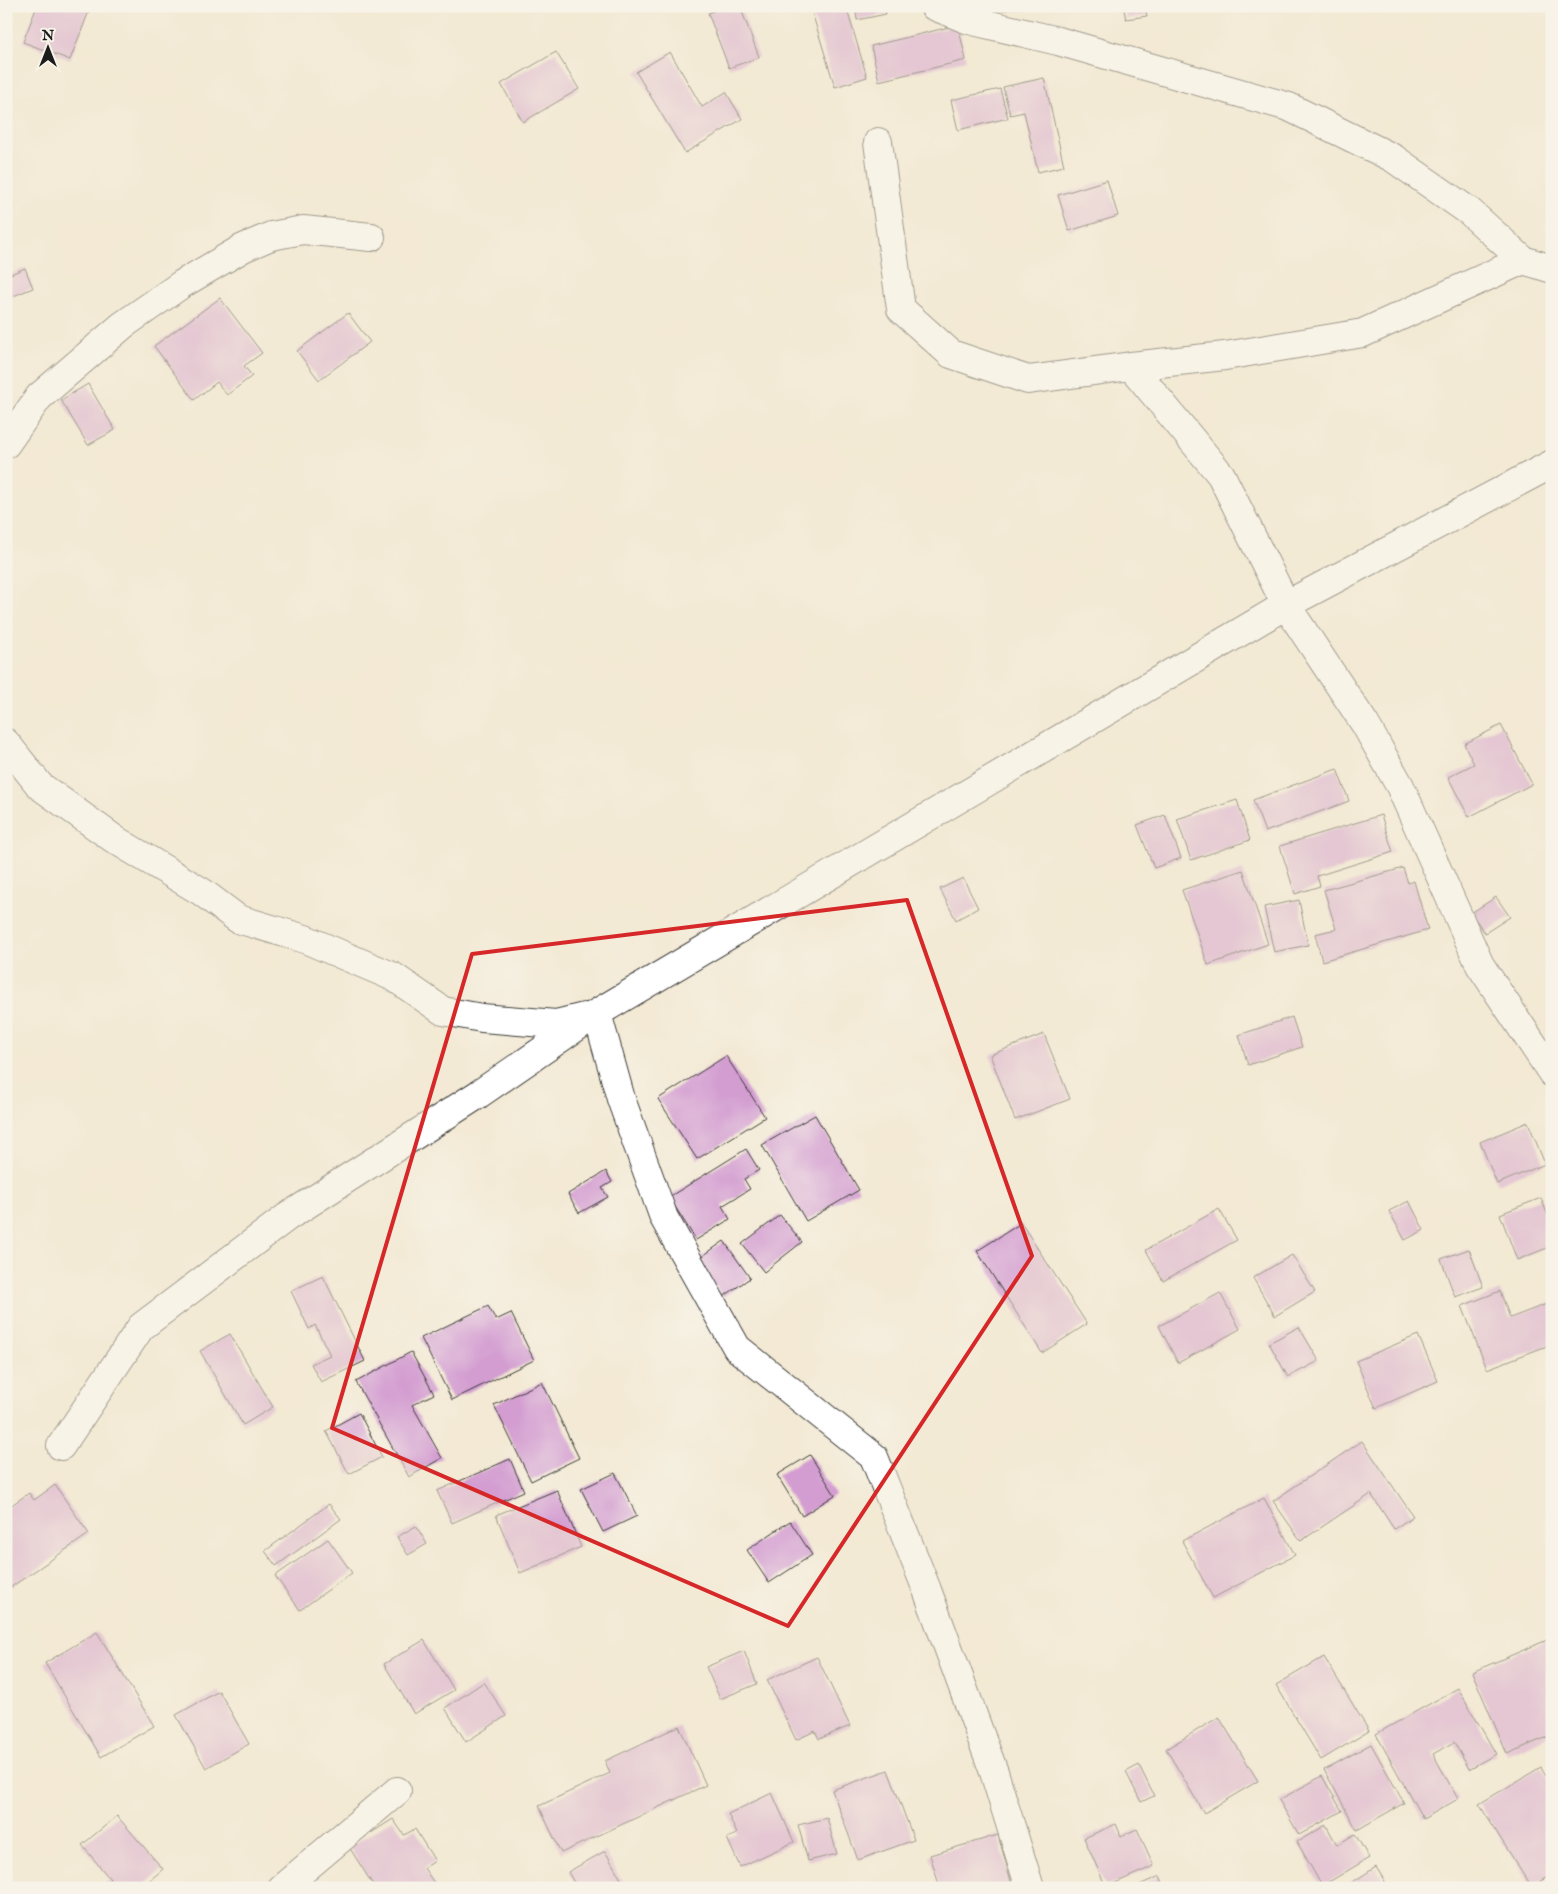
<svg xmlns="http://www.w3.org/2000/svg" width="1558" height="1894" font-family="'IM FELL English',serif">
  <rect width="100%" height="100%" fill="#f7f3e8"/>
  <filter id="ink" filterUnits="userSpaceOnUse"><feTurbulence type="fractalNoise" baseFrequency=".02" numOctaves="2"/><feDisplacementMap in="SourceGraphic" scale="10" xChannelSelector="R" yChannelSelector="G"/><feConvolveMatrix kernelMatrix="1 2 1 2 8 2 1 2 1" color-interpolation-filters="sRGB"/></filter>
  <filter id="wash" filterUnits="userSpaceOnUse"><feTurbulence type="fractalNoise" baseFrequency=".0096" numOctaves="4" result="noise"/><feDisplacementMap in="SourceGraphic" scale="20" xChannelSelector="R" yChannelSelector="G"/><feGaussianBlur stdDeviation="1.12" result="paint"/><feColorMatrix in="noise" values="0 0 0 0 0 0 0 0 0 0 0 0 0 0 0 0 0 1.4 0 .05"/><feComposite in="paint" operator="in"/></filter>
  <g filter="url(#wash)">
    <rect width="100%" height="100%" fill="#f3e9d4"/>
    <g id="blocks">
      <path fill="#d39dd1" d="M37 6H91L70 60 23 42Z
        M726 6H740L759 57 729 68 708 13Z
        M810 6H846L867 77 835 87Z
        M855 6H884L886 14 857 20Z
        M985 6H1023V7L986 13Z
        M1123 6H1145L1147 16 1126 19Z
        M958 25 966 60 879 81 871 46Z
        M556 52 579 89 523 122 501 84Z
        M670 52 702 107 726 92 742 119 685 153 636 72Z
        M1044 78 1064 166 1038 172 1024 112 1010 115 1003 87Z
        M1000 89 1008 118 958 130 951 100Z
        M1107 180 1118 216 1069 231 1058 195Z
        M25 268 33 288 6 299V276Z
        M220 298 262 353 244 366 252 376 227 395 217 382 194 400 154 346Z
        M348 313 370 342 319 380 297 351Z
        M88 384 115 430 88 445 61 400Z
        M1501 725 1532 784 1469 817 1448 777 1474 764 1464 744Z
        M1337 769 1349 801 1265 832 1253 800Z
        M1237 800 1250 840 1191 860 1177 819Z
        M1165 815 1181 858 1154 868 1137 825Z
        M1381 815 1393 852 1317 876 1320 886 1295 894 1280 846Z
        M1403 868 1408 883 1414 881 1428 930 1322 961 1315 934 1336 929 1324 890Z
        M1243 870 1268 944 1208 965 1182 890Z
        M963 878 978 908 956 920 940 889Z
        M1496 897 1510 917 1485 933 1471 913Z
        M1299 900 1308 945 1274 952 1264 907Z
        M1292 1017 1302 1047 1248 1065 1239 1035Z
        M1044 1034 1070 1099 1015 1120 990 1055Z
        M726 1056 765 1117 697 1159 658 1099Z
        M815 1115 859 1190 806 1221 762 1145Z
        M1528 1122 1545 1164 1497 1184 1480 1142Z
        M746 1149 759 1170 744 1179 750 1189 722 1206 730 1219 696 1240 669 1197Z
        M606 1171 612 1182 602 1188 608 1197 579 1213 568 1194Z
        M1541 1198 1552 1226V1246L1517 1260 1500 1214Z
        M1409 1201 1424 1230 1405 1240 1389 1211Z
        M1219 1209 1237 1240 1163 1281 1146 1250Z
        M780 1215 802 1242 764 1272 742 1244Z
        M1021 1223 1087 1324 1042 1353 977 1251Z
        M724 1241 750 1278 723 1297 697 1260Z
        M1469 1249 1483 1287 1455 1297 1441 1259Z
        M1292 1255 1315 1292 1275 1316 1253 1278Z
        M323 1276 365 1361 321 1382 311 1364 330 1355 315 1325 309 1329 291 1291Z
        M1500 1291 1510 1318 1552 1302V1344L1487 1369 1462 1306Z
        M1220 1293 1240 1329 1178 1363 1159 1326Z
        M488 1306 496 1320 511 1313 534 1360 452 1400 421 1338Z
        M1299 1327 1319 1361 1288 1377 1269 1343Z
        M230 1334 273 1407 243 1425 200 1351Z
        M1418 1335 1438 1381 1376 1408 1356 1361Z
        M411 1352 434 1394 412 1405 442 1458 409 1477 356 1382Z
        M542 1382 579 1458 531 1481 494 1405Z
        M359 1413 382 1457 349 1474 326 1431Z
        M1362 1441 1413 1516 1394 1529 1371 1494 1301 1541 1273 1501Z
        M810 1455 835 1495 802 1516 777 1475Z
        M510 1459 524 1491 452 1523 437 1491Z
        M615 1473 637 1516 603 1532 581 1489Z
        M55 1485 89 1534 11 1587 6 1580V1509L29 1493 34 1500Z
        M557 1490 581 1547 520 1573 496 1515Z
        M1264 1498 1295 1555 1213 1598 1182 1541Z
        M329 1504 341 1519 276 1566 265 1551Z
        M790 1521 812 1555 769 1583 747 1550Z
        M416 1526 427 1544 408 1555 397 1537Z
        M328 1539 352 1573 300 1610 275 1576Z
        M97 1632 154 1726 101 1757 45 1663Z
        M1552 1638V1735L1507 1754 1472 1672Z
        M424 1640 454 1690 414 1714 384 1664Z
        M744 1651 757 1684 720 1699 706 1667Z
        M817 1657 850 1726 819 1739 815 1731 796 1740 767 1680Z
        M1324 1657 1369 1731 1321 1760 1276 1685Z
        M484 1682 506 1716 466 1742 445 1708Z
        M1458 1688 1496 1754 1469 1769 1454 1742 1433 1754 1458 1799 1423 1819 1376 1734Z
        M219 1691 249 1744 206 1768 176 1715Z
        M1219 1717 1258 1781 1204 1813 1166 1749Z
        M679 1726 706 1785 561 1853 539 1806 610 1773 605 1761Z
        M1371 1744 1404 1803 1357 1830 1324 1770Z
        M1139 1765 1154 1796 1141 1802 1126 1772Z
        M1541 1767 1552 1785V1875L1531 1887 1479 1804Z
        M888 1770 914 1840 858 1860 832 1790Z
        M1322 1776 1342 1811 1299 1835 1279 1800Z
        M772 1793 794 1842 740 1867 727 1838 737 1834 728 1814Z
        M117 1816 163 1869 141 1888H100L110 1879 82 1845Z
        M827 1818 837 1854 808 1861 798 1825Z
        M393 1819 404 1835 415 1829 435 1861 424 1868 436 1886 433 1888H375L349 1847Z
        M1116 1824 1121 1836 1137 1829 1154 1866 1106 1887 1084 1838Z
        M1326 1825 1337 1845 1355 1834 1369 1858 1322 1886 1297 1842Z
        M998 1835 1013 1888H940L930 1855Z
        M605 1851 626 1888H577L568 1872Z
        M1376 1867 1389 1888H1343Z
        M1160 1876 1165 1888H1132Z"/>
    </g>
  </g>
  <g filter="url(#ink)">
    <use href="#blocks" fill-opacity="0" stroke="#3c3b38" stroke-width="1"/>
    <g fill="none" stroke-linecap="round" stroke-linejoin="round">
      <g stroke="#3c3b38" stroke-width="30">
        <path id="minor" d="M934 6 969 20 1058 41 1289 107 1393 158 1470 212 1523 260
          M878 142 901 309 951 354 1028 380 1131 366 1221 475 1286 605 1365 724 1400 786 1480 965 1552 1073
          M1131 366 1225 356 1363 333 1523 260 1552 269
          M6 444 39 397 123 325 182 284 243 248 271 236 303 230 371 237
          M6 743 40 786 114 839 202 892 238 919 305 939 394 977 443 1011 482 1018 556 1024 584 1017
          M61 1446 141 1327 287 1217 479 1094 597 1013
          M282 1888 397 1791
          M1030 1888 994 1772 927 1590 874 1457 737 1348 664 1218 621 1099 597 1013 1286 605 1552 464"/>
      </g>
      <use href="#minor" stroke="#fff" stroke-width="28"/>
    </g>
  </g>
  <path d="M0 0H1558V1894H0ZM907 900 1032 1256 788 1626 332 1428 472 954Z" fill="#f3e9d4" fill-opacity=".55" fill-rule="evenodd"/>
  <path fill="none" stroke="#d62828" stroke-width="4" stroke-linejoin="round" d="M907 900 1032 1256 788 1626 332 1428 472 954Z"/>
  <rect width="1558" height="1894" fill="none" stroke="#f7f3e8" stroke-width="25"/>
  <g transform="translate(48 48)" stroke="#f7f3e8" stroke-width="4" paint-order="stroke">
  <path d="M0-4L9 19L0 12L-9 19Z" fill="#1c1c1c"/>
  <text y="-8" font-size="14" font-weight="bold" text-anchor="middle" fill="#1c1c1c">N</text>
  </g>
</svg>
